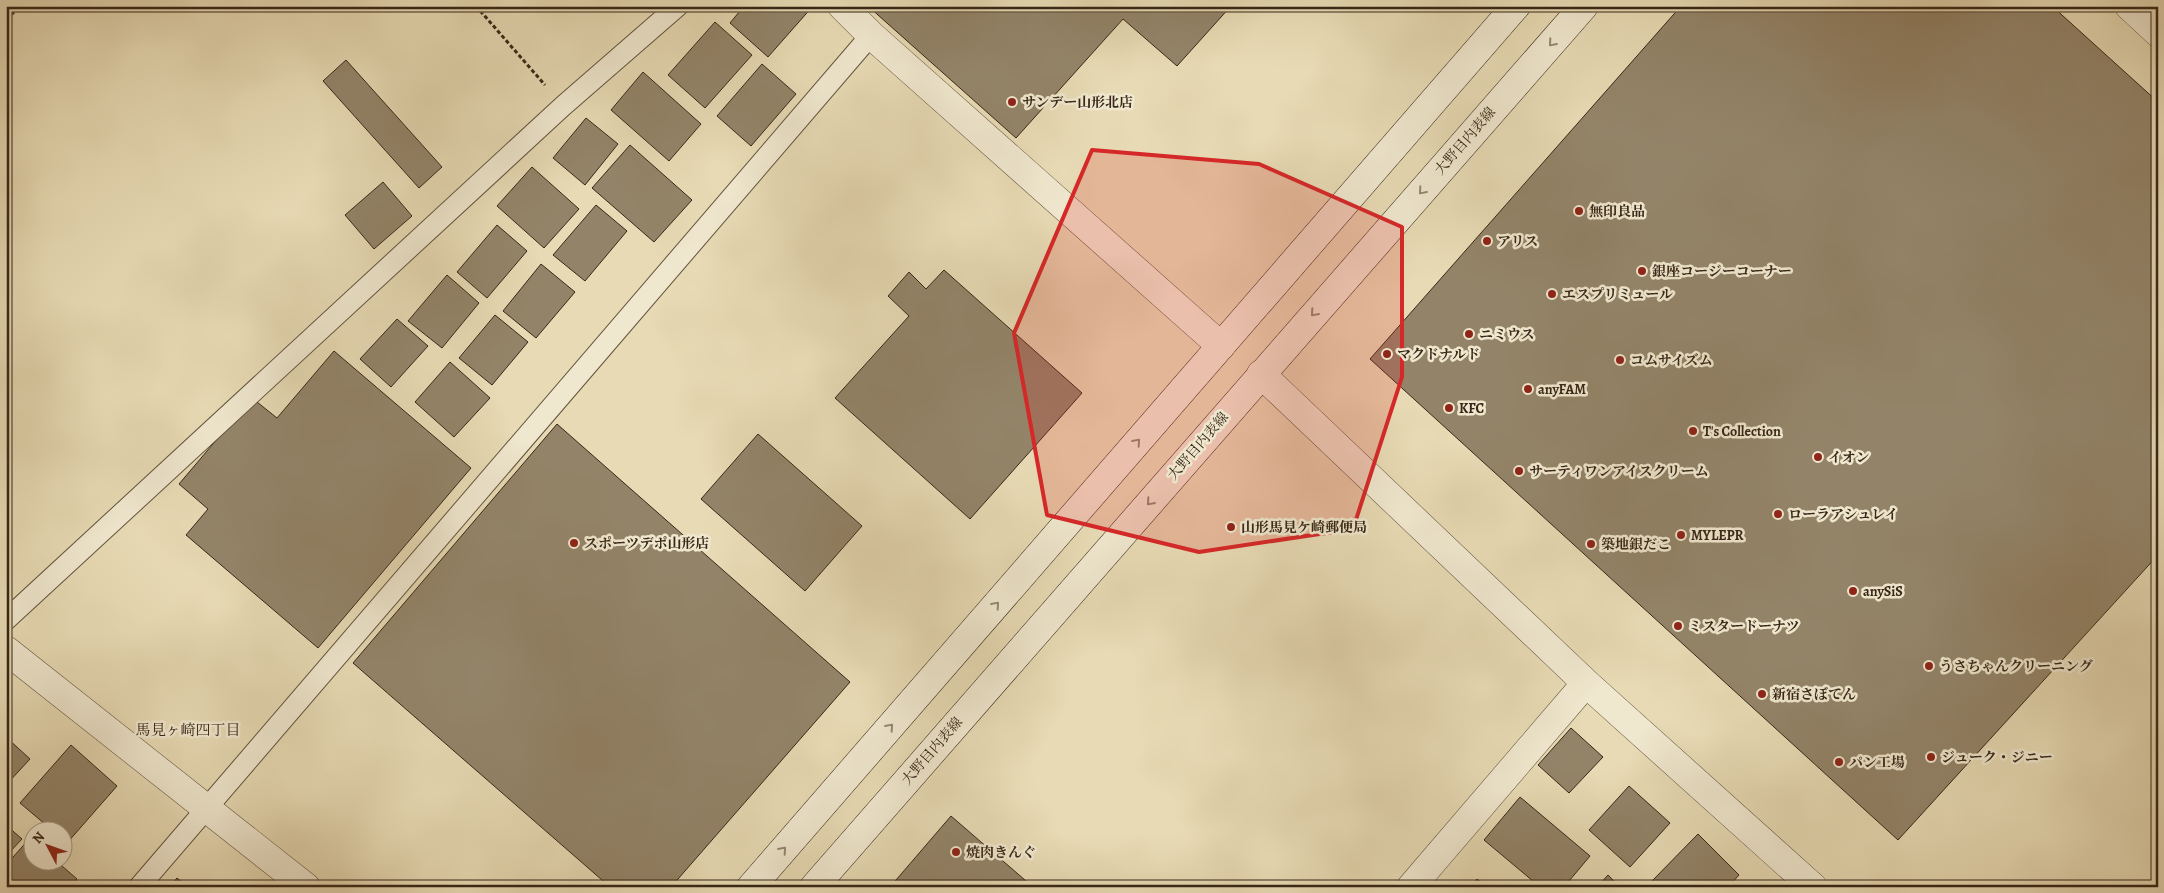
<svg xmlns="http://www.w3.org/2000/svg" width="2164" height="893" font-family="Alegreya,'Noto Serif JP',serif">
  <rect width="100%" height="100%" fill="#e7dab4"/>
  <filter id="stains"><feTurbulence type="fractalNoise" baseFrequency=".004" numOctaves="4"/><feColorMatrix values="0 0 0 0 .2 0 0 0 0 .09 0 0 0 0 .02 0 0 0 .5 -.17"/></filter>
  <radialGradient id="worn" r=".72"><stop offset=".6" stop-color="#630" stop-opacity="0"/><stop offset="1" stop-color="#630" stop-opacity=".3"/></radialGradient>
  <path fill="#938469" stroke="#372717" d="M744 6H813L768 57 730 23Z
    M1231 6 1177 66 1123 19 1016 138 869 7Z
    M1681 6H2052L2158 102V555L1898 840 1370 359Z
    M715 22 752 55 705 108 668 75Z
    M346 60 442 167 419 188 323 81Z
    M762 64 796 94 751 146 717 116Z
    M643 72 701 124 669 161 611 110Z
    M586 118 618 144 585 185 553 158Z
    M630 145 692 200 654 242 592 188Z
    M532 167 579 209 544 248 497 206Z
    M383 182 412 216 374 249 345 215Z
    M596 205 627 231 585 281 553 255Z
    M497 225 527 251 487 298 457 272Z
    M541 264 575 292 536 338 503 311Z
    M944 270 1082 393 970 519 835 398 909 316 888 296 909 272 926 289Z
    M447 275 479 303 442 348 408 321Z
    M495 315 528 342 492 385 459 358Z
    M397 319 428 346 391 387 360 359Z
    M334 351 471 468 318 648 186 535 208 509 179 484 252 398 277 418Z
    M450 362 490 398 454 437 415 402Z
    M557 424 850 682 671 887H610L353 663Z
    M758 434 862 526 805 591 701 499Z
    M1571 728 1603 757 1569 793 1538 765Z
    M6 737 30 759 6 785Z
    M71 745 117 786 67 843 62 840V830H52L20 803Z
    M1629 786 1670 823 1630 867 1589 830Z
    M1520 797 1590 856 1564 887H1540L1484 840Z
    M951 816 1033 887H890Z
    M6 825 22 839 6 856Z
    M1698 834 1739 875 1728 887H1659L1652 881Z
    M30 838 32 841V860H55L77 879 70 887H6V865Z
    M1608 875 1620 887H1597Z
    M177 878 188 887H170Z
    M1477 879 1487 887H1470Z"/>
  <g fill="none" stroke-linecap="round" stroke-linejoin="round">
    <g stroke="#63543e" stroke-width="22">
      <path id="service" d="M6 620 563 106 678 6
        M139 887 871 35"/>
    </g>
    <g stroke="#63543e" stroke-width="29">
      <path id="minor" d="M842 6 871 35 1221 346
        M1261 374 1586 683 1813 887
        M1411 887 1586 683"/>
    </g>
    <g stroke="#63543e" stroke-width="29">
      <path id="tertiary" d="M2129 6 2158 33
        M6 650 306 887"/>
    </g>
    <g stroke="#372717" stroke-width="29">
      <path id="secondary" d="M751 887 1516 6
        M814 887 1584 6"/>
    </g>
    <path stroke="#372717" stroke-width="3" stroke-dasharray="4 2.5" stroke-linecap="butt" d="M476 6 545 85
      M6 19 21 6"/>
    <use href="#service" stroke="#efe7ce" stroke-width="20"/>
    <use href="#minor" stroke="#efe7ce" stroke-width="28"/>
    <use href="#tertiary" stroke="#efe7ce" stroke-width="28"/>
    <use href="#secondary" stroke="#efe7ce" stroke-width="28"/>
  </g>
  <defs><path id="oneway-chevron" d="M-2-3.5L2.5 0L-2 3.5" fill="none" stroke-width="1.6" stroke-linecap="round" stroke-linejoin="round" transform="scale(1.25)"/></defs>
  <g stroke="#938772">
    <use href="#oneway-chevron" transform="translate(1552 43) rotate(131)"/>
    <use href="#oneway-chevron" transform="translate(1422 191) rotate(131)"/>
    <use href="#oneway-chevron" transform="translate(1314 313) rotate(131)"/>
    <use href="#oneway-chevron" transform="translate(1137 442) rotate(-49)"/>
    <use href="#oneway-chevron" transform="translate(1150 502) rotate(131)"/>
    <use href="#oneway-chevron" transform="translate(996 605) rotate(-49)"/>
    <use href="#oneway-chevron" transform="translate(890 727) rotate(-49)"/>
    <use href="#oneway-chevron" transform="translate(783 850) rotate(-49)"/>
  </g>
  <path fill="#d62828" fill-opacity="0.2" stroke="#d62828" stroke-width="4" stroke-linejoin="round" d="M1092 150 1259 164 1402 227V377L1353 529 1199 552 1047 515 1014 333Z"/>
  <g fill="#8f2418" stroke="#efe7ce" stroke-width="2">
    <circle cx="1012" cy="102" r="5"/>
    <circle cx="1579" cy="211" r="5"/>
    <circle cx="1487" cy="241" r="5"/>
    <circle cx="1642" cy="271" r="5"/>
    <circle cx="1552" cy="294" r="5"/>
    <circle cx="1469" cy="334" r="5"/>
    <circle cx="1387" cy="354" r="5"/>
    <circle cx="1620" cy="360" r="5"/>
    <circle cx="1528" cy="389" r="5"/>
    <circle cx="1449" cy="408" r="5"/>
    <circle cx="1693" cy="431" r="5"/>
    <circle cx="1818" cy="457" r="5"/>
    <circle cx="1519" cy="471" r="5"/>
    <circle cx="1778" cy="514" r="5"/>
    <circle cx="1231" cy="527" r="5"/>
    <circle cx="1681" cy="535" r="5"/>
    <circle cx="574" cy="543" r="5"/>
    <circle cx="1591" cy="544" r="5"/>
    <circle cx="1853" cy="591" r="5"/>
    <circle cx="1678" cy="626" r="5"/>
    <circle cx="1929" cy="666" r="5"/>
    <circle cx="1762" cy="694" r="5"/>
    <circle cx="1931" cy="757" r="5"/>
    <circle cx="1839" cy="762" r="5"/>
    <circle cx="956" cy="852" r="5"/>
  </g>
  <g text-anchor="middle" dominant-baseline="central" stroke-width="5" stroke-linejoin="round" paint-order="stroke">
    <g font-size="14" font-weight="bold" fill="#372717" stroke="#efe7ce" text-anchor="start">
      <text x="1022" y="102">サンデー山形北店</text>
      <text x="1589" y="211">無印良品</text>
      <text x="1497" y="241">アリス</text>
      <text x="1652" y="271">銀座コージーコーナー</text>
      <text x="1562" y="294">エスプリミュール</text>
      <text x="1479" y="334">ニミウス</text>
      <text x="1397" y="354">マクドナルド</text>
      <text x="1630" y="360">コムサイズム</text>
      <text x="1538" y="389">anyFAM</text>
      <text x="1459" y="408">KFC</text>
      <text x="1703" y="431">T's Collection</text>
      <text x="1828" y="457">イオン</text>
      <text x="1529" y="471">サーティワンアイスクリーム</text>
      <text x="1788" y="514">ローラアシュレイ</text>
      <text x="1241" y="527">山形馬見ケ崎郵便局</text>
      <text x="1691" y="535">MYLEPR</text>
      <text x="584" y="543">スポーツデポ山形店</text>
      <text x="1601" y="544">築地銀だこ</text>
      <text x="1863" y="591">anySiS</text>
      <text x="1688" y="626">ミスタードーナツ</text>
      <text x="1939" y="666">うさちゃんクリーニング</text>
      <text x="1772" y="694">新宿さぼてん</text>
      <text x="1941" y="757">ジューク・ジニー</text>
      <text x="1849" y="762">パン工場</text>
      <text x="966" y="852">焼肉きんぐ</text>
    </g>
    <g font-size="14" fill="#372717" stroke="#efe7ce">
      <text transform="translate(1465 141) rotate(-49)">大野目内表線</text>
      <text transform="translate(1198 446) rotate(-49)">大野目内表線</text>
      <text transform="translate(932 751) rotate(-49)">大野目内表線</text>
    </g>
    <g font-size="15" fill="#372717" stroke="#efe7ce">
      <text x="188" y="730">馬見ヶ崎四丁目</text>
    </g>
  </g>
  <rect width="2164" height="893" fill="none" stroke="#e7dab4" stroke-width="25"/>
  <rect x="8" y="8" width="2149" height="878" fill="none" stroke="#372717" stroke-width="2.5"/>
  <rect x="12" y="12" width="2139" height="868" fill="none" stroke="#372717"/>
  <g transform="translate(48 846) rotate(311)"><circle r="24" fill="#efe7ce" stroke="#a59a85"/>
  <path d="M0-4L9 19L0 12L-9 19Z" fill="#8f2418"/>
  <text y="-8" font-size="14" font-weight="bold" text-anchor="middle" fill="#372717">N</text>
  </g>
  <rect width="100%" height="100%" filter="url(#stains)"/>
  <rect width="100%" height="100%" fill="url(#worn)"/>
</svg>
